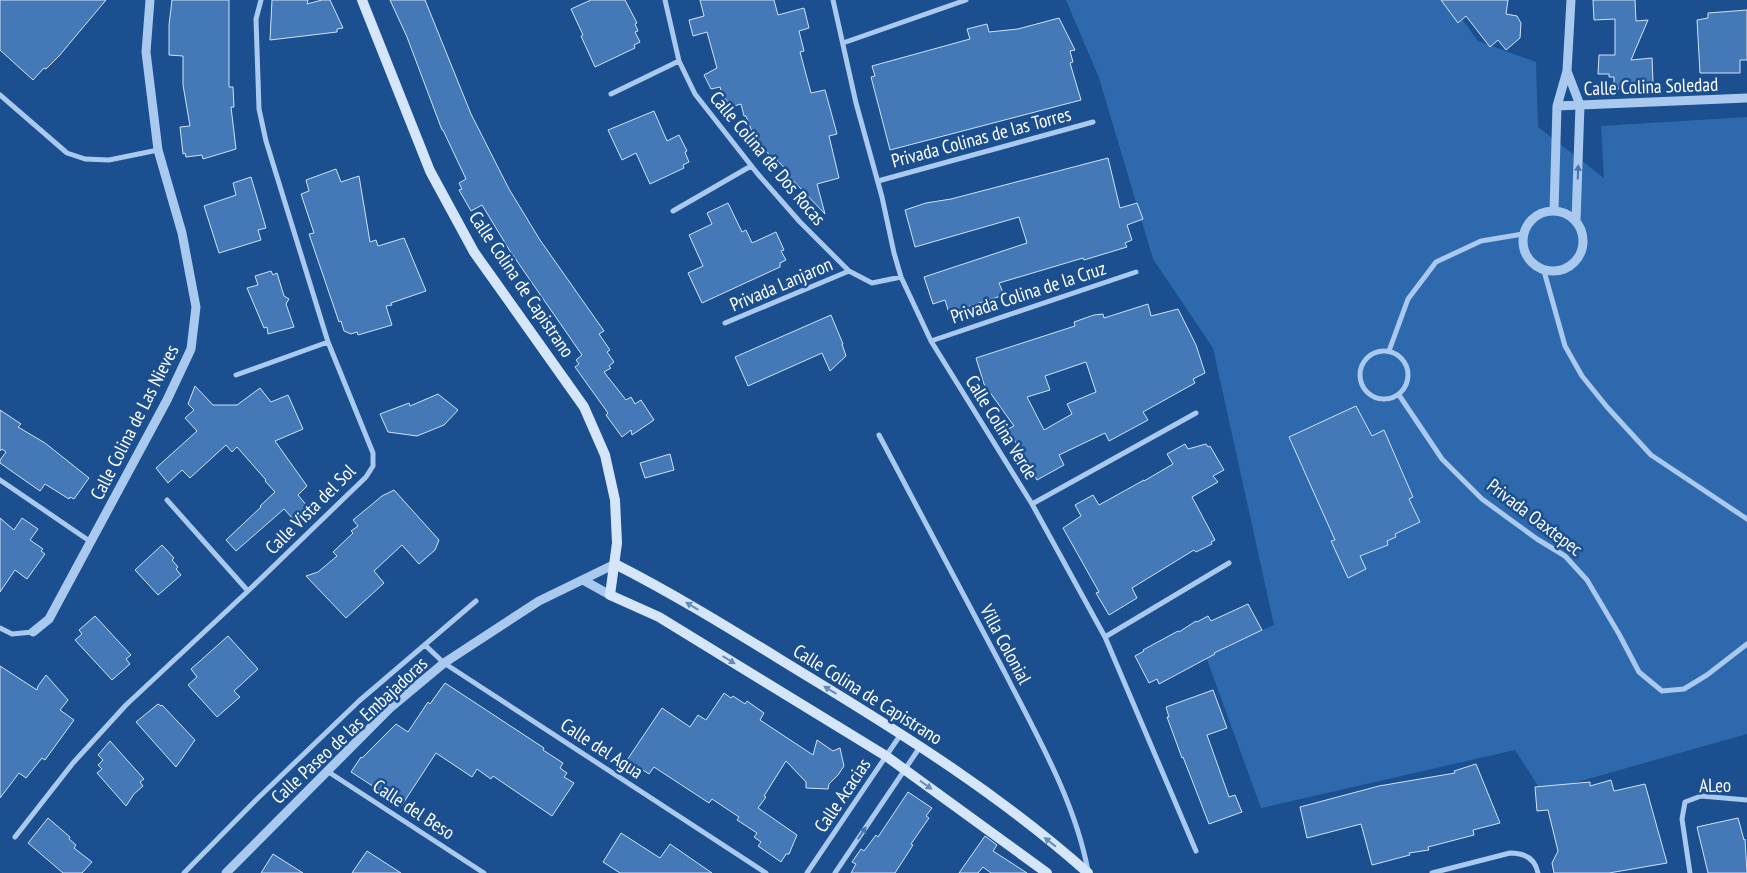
<svg xmlns="http://www.w3.org/2000/svg" width="1747" height="873" font-family="'PT Sans Narrow',sans-serif">
  <rect width="100%" height="100%" fill="#1b4f8f"/>
  <path fill="#2e69ad" d="M1066 0H1448L1478 41 1536 62 1538 127 1604 178 1601 126 1747 117V734L1542 792 1515 750 1261 808 1205 654 1274 625 1213 348 1153 259 1099 78Z"/>
  <path fill="#4478b7" stroke="#cfe3fa" fill-rule="evenodd" d="M0 0H106L59 56 46 69 44 68 33 80 0 50Z
    M172 0H229V87H233L234 107H231L236 149 203 159 202 155 186 157 185 153 183 154 180 127 190 126 183 85V56L169 55V25Z
    M272 0H308L307 4 322 0H330L343 28 337 29V32L270 40Z
    M390 0H425L471 114 509 189 540 240 604 331 599 334 610 350 607 352 614 362 609 366 611 368 604 372 626 400 631 397 635 404 641 400 654 420 632 435 631 430 622 437 606 415 608 413 575 367 579 364 576 360 582 355 510 251 482 205 471 211 459 190 462 189 459 183 466 179 443 130H442L407 37Z
    M591 0H625L637 23 635 24 638 31 635 32 640 42 634 45 635 48 595 67 581 36 583 35 571 9Z
    M700 0H774L778 15 804 8 809 28 799 31 804 51 800 52 811 93 825 90 837 134 829 136 839 178 817 184 825 214 783 170H786L780 163H778L777 159H774L756 142 746 116H744L741 104 734 106 731 101 727 102 726 99H724L720 87 711 89 704 75 717 68 707 32 693 36 689 20 704 16Z
    M1441 0H1508L1506 14 1517 16 1521 23 1520 38 1506 50 1498 40 1490 47 1466 16 1458 23Z
    M1593 0H1635L1636 21 1648 20 1631 60 1652 58 1653 82 1621 84 1614 97V77H1609V74H1598L1599 55H1615V19L1594 20Z
    M1747 10V60H1740V73H1700L1697 20 1708 18V13Z
    M1059 18 1075 50 1070 51 1073 62 1070 63 1081 100 890 150 871 77 875 76 872 66 970 39 967 29 987 24 989 32 1018 29Z
    M654 111 667 141 679 135 687 151 685 152 689 162 683 165 684 168 650 184 636 153 622 160 608 130Z
    M1108 158 1120 208 1137 203 1143 219 1127 225 1132 240 1125 243 1127 247 1084 260 1083 258 999 283 1004 295 949 313 945 300 933 304 924 277 1027 243 1019 217 915 247 905 210 926 203 951 199Z
    M336 169 341 182 359 176 370 242 376 240 378 246 404 238 426 291 391 303 392 305 386 306 392 325 358 335 357 332 351 334 344 331 341 321 339 322 309 234 314 233 301 194 309 191 306 180Z
    M251 177 266 228 258 230 261 240 219 253 204 206 236 195 233 183Z
    M728 203 742 232 746 230 752 243 776 232 784 250 781 251 786 260 780 263V267L702 303 688 273 703 266 689 235 712 224 707 213Z
    M271 271 273 275 277 273 284 296 289 299 286 304 294 327 268 334 267 327 264 328 247 288 258 285 255 276Z
    M1148 304 1151 316 1178 309 1196 345 1205 373 1193 379 1195 383 1143 412 1148 420 1109 441 1105 433 1059 455 1064 465 1037 480 1008 429 1014 426 984 384 976 358 1075 326 1074 322 1094 315 1103 314 1104 318ZM1086 362 1096 392 1067 404 1072 414 1044 430 1027 397 1050 390 1045 376Z
    M831 315 843 344H842L846 356 830 371 822 353 748 386 735 357Z
    M195 386 213 405H237L260 388 271 402 288 395 303 429 275 441 307 486 298 495 308 507 294 520 284 509 236 551 226 540 261 507 260 506 275 492 265 481 266 480 237 447 232 452 226 445 190 478 182 470 168 483 156 468 197 431 185 418 194 410 188 404Z
    M438 394 458 410 444 425 417 436 388 432 380 414 409 403 410 406Z
    M1356 406 1372 436 1384 430 1413 497 1409 499 1420 522 1395 534 1396 537 1387 541 1388 545 1360 556 1366 569 1348 578 1331 541 1335 540 1289 437Z
    M0 410 21 424 18 427 45 443 89 478 74 499 70 497 69 499 45 484 40 491 0 463V460L6 452 2 449 0 451Z
    M1185 444 1188 449 1206 444 1208 447 1210 446 1224 470 1213 476 1218 482 1192 497 1215 540 1211 542 1212 544 1196 552 1194 550 1132 588 1137 598 1109 615 1096 593 1099 592 1063 528 1081 516 1075 505 1093 495 1099 505 1144 480V481L1173 464 1167 454Z
    M670 454 674 470 645 478 640 463Z
    M394 490 439 540 435 550 419 564 402 545 374 571 384 583 346 618 306 576 318 572 337 556 333 552 353 533 351 531 358 526 353 520 382 496Z
    M0 518 14 530 22 518 38 529 30 540 43 549 41 551 45 554 27 579 15 570 0 592Z
    M162 545 174 558 172 560 178 567 176 569 181 575 158 595 135 570Z
    M1248 604 1262 630 1214 653 1215 654 1159 684 1157 679 1149 683 1135 656 1144 651 1143 650 1178 631 1179 632 1196 621 1197 622 1208 616 1211 621Z
    M95 616 131 655 126 659 130 664 112 680 75 640 82 634 79 630Z
    M228 636 258 669 234 691 240 697 217 717 188 685 197 677 191 669Z
    M0 666 37 690 38 686 46 675 68 700 60 710 74 720 45 760 42 758 26 778 19 773 0 798Z
    M445 683 544 748 543 750 563 763 560 768 567 773 564 777 574 783 552 816 493 776 491 779 477 769 472 777 436 753 402 805 351 772 361 757 362 758 396 724 408 732 428 702 430 704Z
    M1213 690 1227 728 1207 735 1229 797 1235 795 1242 812 1209 824 1183 757 1182 758 1167 717H1169L1166 707Z
    M724 693 731 698 733 696 745 704 747 701 764 713 760 720 813 755 817 740 833 751 840 748 844 766 838 775 829 784 828 789 806 788V782L786 761 764 796 766 797 758 808 797 835 789 854H786L781 862 758 846 761 842 754 837 757 833 737 820 739 817 712 799 709 803 654 767 649 774 627 760 662 708 690 727 698 715 706 720Z
    M158 704 161 706 162 705 195 740 176 767 136 722Z
    M110 741 144 779 140 782 143 786 134 794 126 806 97 773 102 769 98 765 103 760 98 755Z
    M1476 764 1500 823 1473 830 1474 835 1428 847 1429 850 1409 853 1410 855 1372 865 1361 824 1307 838 1300 807 1379 786 1455 773 1454 771Z
    M1611 780 1614 791 1645 784 1667 863 1609 873H1554L1552 863 1558 851 1548 810 1537 811 1535 787 1590 782V786Z
    M908 792 932 808 926 816 929 818 911 844 913 845 895 873H851L856 864 852 862 861 849 864 851 876 835 878 837Z
    M48 818 70 837 69 839 76 845 74 848 92 862 82 873H63L28 843Z
    M1738 818 1744 840 1745 839 1747 873H1708L1697 827Z
    M621 833 660 858 670 844 712 873H620L603 862Z
    M985 836 997 845 993 851 1027 873H991L983 867 978 873H959Z
    M367 851 401 873H352Z
    M273 854 303 873H261Z"/>
  <g fill="none" stroke-linecap="round" stroke-linejoin="round">
    <path stroke="#a9c9ee" stroke-width="5" d="M665 0 679 61 695 94 757 173 800 222 849 271 872 283 901 277
      M833 0 856 103 882 197 894 253 901 277 931 341 1032 504 1105 637 1196 851
      M843 43 966 0
      M611 94 679 61
      M0 95 67 153 85 159 109 160 158 150
      M878 181 1093 122
      M673 211 751 166
      M1544 271 1565 346 1582 376 1607 407 1651 455 1747 519
      M725 323 849 271
      M931 341 1136 272
      M1360 375a24 24 0 1 1 48 0a24 24 0 1 1-48 0Z
      M1389 351 1408 299 1436 262 1481 241 1523 234
      M236 375 328 342
      M1399 395 1442 459 1482 499 1537 539 1565 556 1587 580 1619 634 1639 672 1662 691 1684 689 1707 675 1747 644
      M879 435C921 515 963 594 1005 673 1037 736 1075 801 1088 871
      M0 480 91 542
      M167 500 248 591
      M1032 504 1196 413
      M0 628 12 634 33 632
      M1105 637 1229 563
      M425 645 444 663 766 873
      M327 771 484 873
      M15 837 73 763 126 705 248 591 366 477 373 466V453L328 342 266 141 259 109 256 19 261 0
      M184 873 257 799 359 701 476 601
      M807 873 901 734
      M835 873 920 747
      M1432 873 1510 853C1524 853 1535 858 1538 873
      M1690 873 1682 819 1685 802 1701 796 1747 800"/>
    <path stroke="#a9c9ee" stroke-width="9" d="M1567 71 1580 105 1576 221
      M1557 106 1747 98
      M1523 241a30 30 0 1 1 60 0a30 30 0 1 1-60 0Z
      M1554 211 1557 106 1567 71 1571 0
      M583 580 610 595
      M33 632 49 619 167 400 191 349 196 307 182 233 158 150 146 52 150 0
      M226 873 390 708 444 663 539 601 615 564"/>
    <path stroke="#d6e6fa" stroke-width="10" d="M362 0 430 171 474 252 584 407 605 455 615 500 617 543 610 595 659 617 886 756 1047 873
      M615 564C682 598 745 638 809 677 906 736 1003 797 1088 873"/>
  </g>
  <defs><path id="oneway-solid" d="M-6-.8H1V-3.2L6.5 0L1 3.2V.8H-6Z" transform="scale(1.25)"/></defs>
  <g fill="#4674ac">
    <use href="#oneway-solid" transform="translate(1578 172) rotate(-88)"/>
    <use href="#oneway-solid" transform="translate(862 833) rotate(-56)"/>
  </g>
  <g fill="#668bba">
    <use href="#oneway-solid" transform="translate(692 606) rotate(-149)"/>
    <use href="#oneway-solid" transform="translate(729 660) rotate(31)"/>
    <use href="#oneway-solid" transform="translate(830 690) rotate(-149)"/>
    <use href="#oneway-solid" transform="translate(926 785) rotate(36)"/>
    <use href="#oneway-solid" transform="translate(1050 842) rotate(-142)"/>
  </g>
  <g text-anchor="middle" dominant-baseline="central" stroke-width="5" stroke-linejoin="round" paint-order="stroke">
    <g font-size="19" fill="#fff" stroke="#1b4f8f">
      <text transform="translate(1651 86) rotate(-2)">Calle Colina Soledad</text>
      <text transform="translate(981 137) rotate(-15)">Privada Colinas de las Torres</text>
      <text transform="translate(768 158) rotate(50)">Calle Colina de Dos Rocas</text>
      <text transform="translate(522 284) rotate(56)">Calle Colina de Capistrano</text>
      <text transform="translate(781 284) rotate(-23)">Privada Lanjaron</text>
      <text transform="translate(1028 292) rotate(-18)">Privada Colina de la Cruz</text>
      <text transform="translate(134 422) rotate(-63)">Calle Colina de Las Nieves</text>
      <text transform="translate(1002 427) rotate(58)">Calle Colina Verde</text>
      <text transform="translate(310 509) rotate(-45)">Calle Vista del Sol</text>
      <text transform="translate(1535 517) rotate(37)">Privada Oaxtepec</text>
      <text transform="translate(1006 644) rotate(62)">Villa Colonial</text>
      <text transform="translate(868 694) rotate(32)">Calle Colina de Capistrano</text>
      <text transform="translate(349 730) rotate(-43)">Calle Paseo de las Embajadoras</text>
      <text transform="translate(602 748) rotate(33)">Calle del Agua</text>
      <text transform="translate(1715 785) rotate(-1)">ALeo</text>
      <text transform="translate(842 795) rotate(-56)">Calle Acacias</text>
      <text transform="translate(414 809) rotate(33)">Calle del Beso</text>
    </g>
  </g>
</svg>
